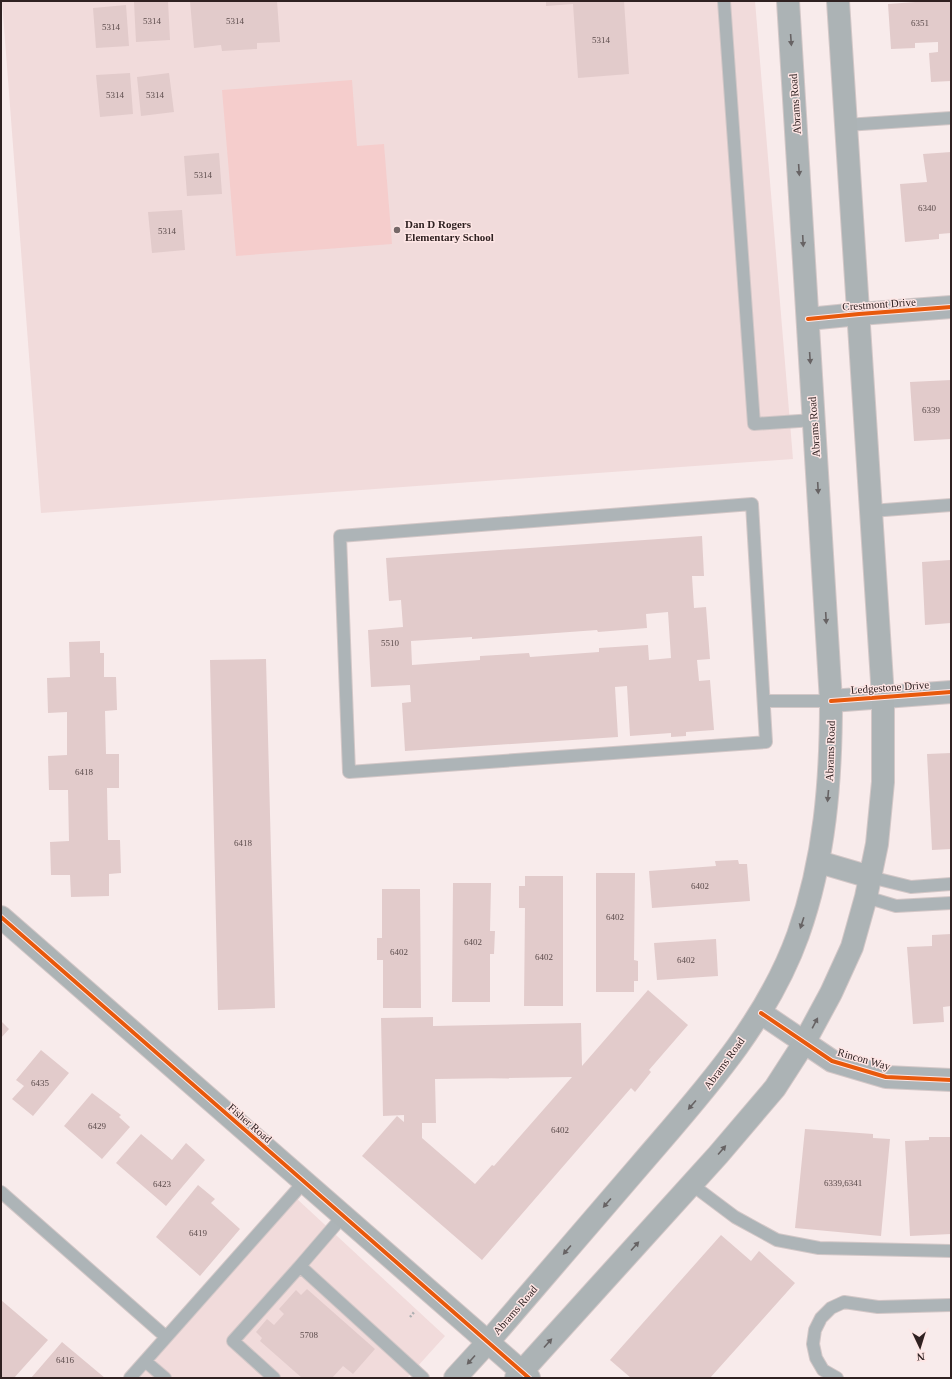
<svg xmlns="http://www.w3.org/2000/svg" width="952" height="1379" font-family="Georgia,serif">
  <rect width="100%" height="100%" fill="#f8ebeb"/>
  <path fill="#f1dbdb" d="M2 1H755L793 459 41 513Z
    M296 1198 445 1336 407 1378H139Z"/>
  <path fill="#f5cdcc" d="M352 80 357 146 384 144 392 244 236 256 222 90Z"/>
  <path fill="#e2cbcb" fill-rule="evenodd" d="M168 1 170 40 136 42 134 2Z
    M190 1H277L280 42 257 43V49L222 51 221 45 194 48Z
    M546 1H624L629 74 578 78 573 4 546 6Z
    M929 1H951V81L931 82 929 53 938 52V42L915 43V48L891 49 888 4Z
    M126 5 129 46 96 48 93 8Z
    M130 73 133 114 100 117 96 75Z
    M169 73 174 112 141 116 137 77Z
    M951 152V233L939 234V239L905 242 900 184 927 182 923 154Z
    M219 153 222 194 187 196 184 156Z
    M182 210 185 250 152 253 148 212Z
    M951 380V439L914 441 910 382Z
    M702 536 704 576H692L694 608 706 607 710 659 697 660 699 681 710 680 714 730 686 732V736L671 737V733L630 736 627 686 615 687 618 737 405 751 402 703 411 702 410 685 371 687 368 630 403 627 401 600 389 601 386 558ZM668 612 671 658 649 660 648 645 599 648V652L530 657 529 653 480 656V660L412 665 411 641 472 637V639L597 630 598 632 647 628 646 614Z
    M950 560 951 623 925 625 922 562Z
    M100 641V653H104V677H116L117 710 105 711 106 754H119V788H107L108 840H120L121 873 109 874V896L71 897 70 875H51L50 842 69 841 68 790H49L48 756 67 755V712L48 713 47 678 70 677 69 642Z
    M266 659 275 1008 218 1010 210 660Z
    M951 753V849L932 850 927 754Z
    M738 860 739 864H747L750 901 652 908 649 871 716 866 715 861Z
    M596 873H635L634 960 638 961V981H634V992H596Z
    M525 876H563V1006H524L525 908H519V886H525Z
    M453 883H491L490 931H495L494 954H490V1002H452Z
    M382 889H420L421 1008H383V960H377V938H382Z
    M951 934V1006L943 1007 944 1022 913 1024 907 947 932 946V935Z
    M716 939 718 976 657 980 654 943Z
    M648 990 688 1025 649 1070 651 1072 635 1092 631 1088 482 1260 362 1156 397 1116 404 1122V1115L383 1116 381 1018 433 1017V1026L581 1023 582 1066ZM572 1077 494 1166 492 1165 475 1184 422 1138V1123H436L435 1079Z
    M1 1021 9 1029 1 1038Z
    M41 1050 69 1073 33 1116 12 1099 24 1086 16 1080Z
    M92 1093 121 1115 119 1117 130 1127 102 1159 64 1126Z
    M805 1129 873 1134V1138L890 1139 881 1236 795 1228Z
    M141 1134 172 1160 186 1143 205 1160 166 1206 116 1163Z
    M929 1137H951V1234L910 1236 905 1141 929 1140Z
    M198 1185 215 1199 211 1203 240 1229 200 1276 156 1237Z
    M721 1235 751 1261 759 1251 795 1283 710 1378H631L610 1360Z
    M307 1289 375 1349 353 1374 343 1366 332 1378H302L260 1341 262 1338 256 1332 267 1319 274 1325 284 1314 279 1309 296 1290 301 1295Z
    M1 1300 48 1340 14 1378H1Z
    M62 1342 105 1378H31Z"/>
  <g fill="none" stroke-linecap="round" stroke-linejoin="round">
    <g stroke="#d3c7c7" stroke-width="14">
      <path id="lane" d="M724 1 754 424 814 420
        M846 125 951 118
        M752 504 766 742 349 772 340 536Z
        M871 511 951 505
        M764 701H831
        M870 877 911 887 951 884
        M866 897 896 906 951 903
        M691 1184 735 1217 777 1240 819 1248 951 1251
        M1 1192 166 1337
        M300 1266 343 1216
        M145 1361 165 1378
        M130 1378 304 1182
        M274 1378 233 1341 300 1266 423 1378
        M837 1378 823 1370 816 1358 813 1344 815 1330 821 1318 831 1308 844 1302 878 1307 951 1305"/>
    </g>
    <g stroke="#d3c7c7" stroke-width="24">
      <path id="street" d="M808 319 859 314 951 307
        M831 701 951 692
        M761 1013 832 1061 886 1077 951 1080"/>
    </g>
    <g stroke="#d3c7c7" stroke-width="24">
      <path id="secondary" d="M819 862 870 877
        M1 917 529 1378
        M455 1378 488 1342C539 1283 590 1223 641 1164 701 1094 766 1024 798 935 825 859 831 781 831 701L788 1
        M516 1378 718 1155 775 1088 804 1043 831 993 852 947 866 897 877 844 883 782V697L838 1"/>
    </g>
    <path stroke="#aeafb1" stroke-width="2.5" stroke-dasharray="2 2" stroke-linecap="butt" d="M410 1317 415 1311"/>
    <use href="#lane" stroke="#adb4b7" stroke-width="12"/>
    <use href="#street" stroke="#adb4b7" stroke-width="22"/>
    <use href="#secondary" stroke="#acb3b5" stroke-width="22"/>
    <g stroke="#fee6e5" stroke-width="6">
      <path id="cycleway" d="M808 319 859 314 951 307
        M831 701 951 692
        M1 917 529 1378
        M761 1013 832 1061 886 1077 951 1080"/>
    </g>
    <use href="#cycleway" stroke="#e8590c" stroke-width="4"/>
  </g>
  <defs><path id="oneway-solid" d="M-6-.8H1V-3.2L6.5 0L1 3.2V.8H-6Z"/></defs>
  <g fill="#676364">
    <use href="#oneway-solid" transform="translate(791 40) rotate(86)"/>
    <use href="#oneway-solid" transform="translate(799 170) rotate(86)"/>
    <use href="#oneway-solid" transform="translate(803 241) rotate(87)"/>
    <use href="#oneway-solid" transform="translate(810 358) rotate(86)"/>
    <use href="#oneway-solid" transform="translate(818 488) rotate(87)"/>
    <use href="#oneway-solid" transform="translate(826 618) rotate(87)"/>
    <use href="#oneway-solid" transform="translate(828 796) rotate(95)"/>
    <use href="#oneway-solid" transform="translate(802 923) rotate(108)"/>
    <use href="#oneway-solid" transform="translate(815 1023) rotate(-62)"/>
    <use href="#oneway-solid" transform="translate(692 1105) rotate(131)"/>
    <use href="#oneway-solid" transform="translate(722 1150) rotate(-49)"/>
    <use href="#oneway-solid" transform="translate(607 1203) rotate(131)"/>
    <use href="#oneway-solid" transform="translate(635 1246) rotate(-48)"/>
    <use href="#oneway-solid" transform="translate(567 1250) rotate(131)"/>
    <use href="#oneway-solid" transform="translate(548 1343) rotate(-48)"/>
    <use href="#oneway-solid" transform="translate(471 1360) rotate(132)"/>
  </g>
  <circle fill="#756868" stroke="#fee6e5" stroke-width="1.5" cx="397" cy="230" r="4"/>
  <g text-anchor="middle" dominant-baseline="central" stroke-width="3" stroke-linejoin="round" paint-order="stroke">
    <g font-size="9" fill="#5c4c4c">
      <text x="152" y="21">5314</text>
      <text x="235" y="21">5314</text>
      <text x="920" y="23">6351</text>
      <text x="111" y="27">5314</text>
      <text x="601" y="40">5314</text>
      <text x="115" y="95">5314</text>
      <text x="155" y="95">5314</text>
      <text x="203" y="175">5314</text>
      <text x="927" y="208">6340</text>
      <text x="167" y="231">5314</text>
      <text x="931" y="410">6339</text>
      <text x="390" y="643">5510</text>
      <text x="84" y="772">6418</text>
      <text x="243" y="843">6418</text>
      <text x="700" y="886">6402</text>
      <text x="615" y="917">6402</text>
      <text x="473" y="942">6402</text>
      <text x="399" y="952">6402</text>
      <text x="544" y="957">6402</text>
      <text x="686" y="960">6402</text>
      <text x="40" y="1083">6435</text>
      <text x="97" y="1126">6429</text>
      <text x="560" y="1130">6402</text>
      <text x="843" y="1183">6339,6341</text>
      <text x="162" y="1184">6423</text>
      <text x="198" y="1233">6419</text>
      <text x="309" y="1335">5708</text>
      <text x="65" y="1360">6416</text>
    </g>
    <g font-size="11" fill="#2f2121" stroke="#fee6e5">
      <text transform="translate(795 104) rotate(-94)">Abrams Road</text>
      <text transform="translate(879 304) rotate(-4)">Crestmont Drive</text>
      <text transform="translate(814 427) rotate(-94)">Abrams Road</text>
      <text transform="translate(890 687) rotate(-4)">Ledgestone Drive</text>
      <text transform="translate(830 751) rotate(-88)">Abrams Road</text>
      <text transform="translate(864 1059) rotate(16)">Rincon Way</text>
      <text transform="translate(724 1063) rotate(-54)">Abrams Road</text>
      <text transform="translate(250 1123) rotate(41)">Fisher Road</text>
      <text transform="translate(515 1310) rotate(-49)">Abrams Road</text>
    </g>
    <g font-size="11" font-weight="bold" fill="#2f2121" stroke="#fee6e5" text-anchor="start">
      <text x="405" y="224">Dan D Rogers<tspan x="405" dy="13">Elementary School</tspan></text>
    </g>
  </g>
  <rect width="952" height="1379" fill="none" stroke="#2f2121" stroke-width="4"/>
  <g transform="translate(920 1347) rotate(176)" stroke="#fee6e5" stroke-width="3" paint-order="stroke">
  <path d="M0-3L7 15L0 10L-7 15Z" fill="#2f2121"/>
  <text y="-6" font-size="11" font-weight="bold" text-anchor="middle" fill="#2f2121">N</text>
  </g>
</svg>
